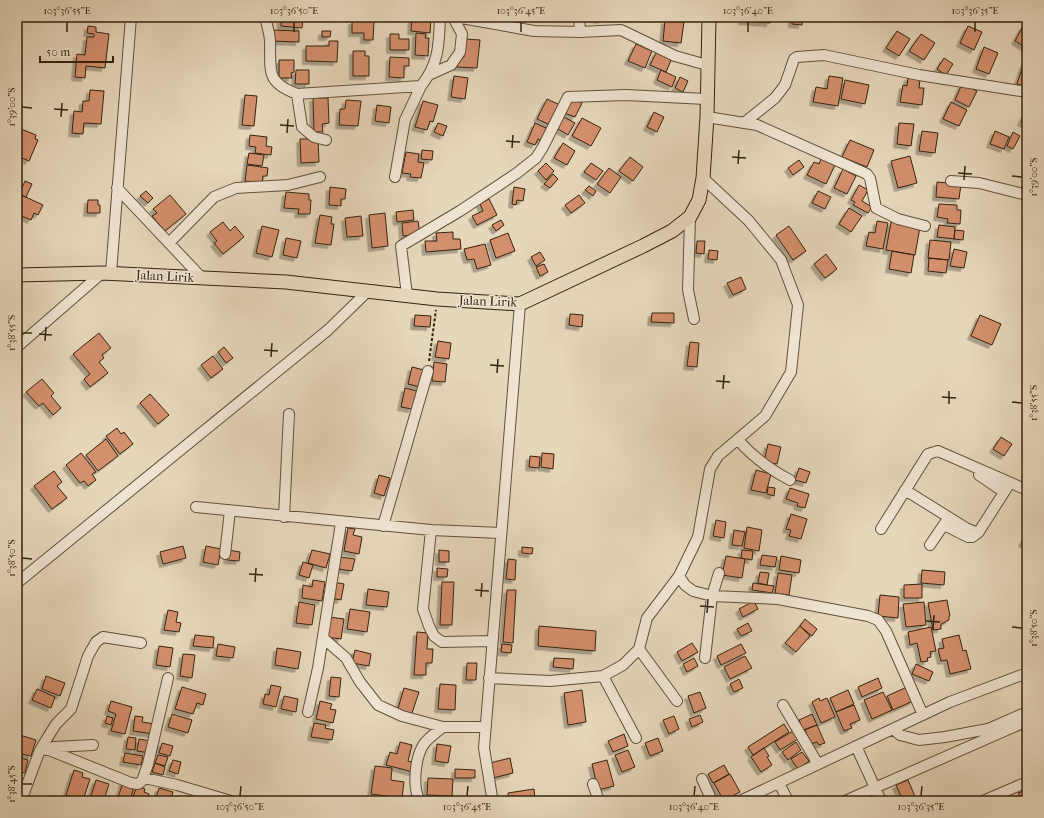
<svg xmlns="http://www.w3.org/2000/svg" width="1044" height="818" font-family="'IM FELL French Canon',serif">
  <defs>
    <filter id="shadow"><feDropShadow dx="-3.5" dy="3.5" stdDeviation="0" flood-color="#0004"/></filter>
  </defs>
  <rect width="100%" height="100%" fill="#e6d6ba"/>
  <filter id="stains"><feTurbulence type="fractalNoise" baseFrequency=".005" numOctaves="4"/><feColorMatrix values="0 0 0 0 .2 0 0 0 0 .09 0 0 0 0 .02 0 0 0 .5 -.17"/></filter>
  <radialGradient id="worn" r=".72"><stop offset=".6" stop-color="#630" stop-opacity="0"/><stop offset="1" stop-color="#630" stop-opacity=".3"/></radialGradient>
  <path fill="#d48f6d" stroke="#34230e" filter="url(#shadow)" d="M281 17H303L302 28 281 26Z
    M412 17 431 18 430 33 411 31Z
    M585 17H602V20Z
    M742 17H770V23L742 21Z
    M792 17H802V25L792 24Z
    M665 20 684 22 681 43 663 41Z
    M352 21H374L373 40H364V33H352Z
    M88 26 96 27V32L109 34 105 68 86 66 85 78 75 77 77 54 85 55 87 37H94V34L87 33Z
    M968 26 982 32 974 50 960 43Z
    M1023 26 1027 28V48L1015 41Z
    M273 30 299 31V42L272 41Z
    M322 31H331L330 37H322Z
    M897 31 910 39 899 56 886 48Z
    M416 33 426 34 425 38H429L428 56 415 55Z
    M390 34H399V39H409V50H390Z
    M921 34 935 43 924 60 909 51Z
    M466 39 480 40 477 68 457 67 458 57H464Z
    M329 41H338L337 62 306 61V46H329Z
    M636 44 652 51 645 68 628 61Z
    M984 47 998 53 989 74 976 69Z
    M353 51H365V56H369V76H353Z
    M657 51 672 58 666 72 650 65Z
    M390 57 409 58V66H404V78L389 77Z
    M944 58 953 64 946 75 937 69Z
    M279 60H294V72L291 73 292 78H279Z
    M1024 63 1027 64V87L1017 84Z
    M296 70H309V84H295Z
    M661 70 676 77 672 87 657 80Z
    M454 76 468 78 465 99 451 97Z
    M829 76 843 78 838 106 813 102 816 87 827 89Z
    M680 77 688 81 683 92 675 88Z
    M908 77 920 79 919 88H924L922 105 900 102 903 85 907 86Z
    M845 80 869 85 865 104 841 99Z
    M962 84 977 91 969 107 955 100Z
    M90 90 104 91 101 124 84 123 83 134 72 133 74 111 82 112 83 101H89Z
    M245 95 257 96 254 126 242 125Z
    M313 98H328L329 123 322 124 323 132H314Z
    M571 98 582 103 575 117 564 113Z
    M547 99 560 105 550 125 537 119Z
    M346 100 361 101 358 126 339 125 340 109H345Z
    M423 101 438 105 433 122 430 121 427 130 415 127Z
    M951 102 967 110 959 126 943 119Z
    M377 105 391 107 389 123 375 121Z
    M1027 110V125L1021 122Z
    M654 112 664 117 657 132 647 127Z
    M562 116 575 123 568 135 555 127Z
    M582 118 601 128 591 146 572 136Z
    M438 123 447 126 443 136 434 132Z
    M535 123 548 129 542 141 538 139 535 145 527 142Z
    M899 123 914 124 911 146 897 144Z
    M21 129 36 135 35 139 38 140 29 161 20 157 17 160V131L20 132Z
    M922 131 938 133 935 153 919 151Z
    M995 131 1009 137 1004 149 990 144Z
    M1013 132 1020 136 1013 149 1007 146Z
    M250 135 267 137 266 146 272 147 271 155 255 153 256 147 249 146Z
    M300 139H318L319 162 301 163Z
    M850 140 874 150 867 167 842 157Z
    M563 143 575 151 567 165 554 158Z
    M422 150 433 151 432 160 421 159Z
    M406 152 419 154 418 162 424 163 421 178 410 177 411 174 402 173Z
    M249 153 264 155 262 166 247 164Z
    M910 156 917 183 898 188 891 161Z
    M630 157 643 167 633 181 619 171Z
    M821 159 835 165 826 184 807 175 814 162 819 164Z
    M799 160 804 167 793 175 788 168Z
    M546 163 554 171 546 180 538 171Z
    M591 163 603 171 596 180 584 172Z
    M247 165 268 168 267 176H263L262 183 245 181Z
    M609 168 621 177 610 193 597 184Z
    M843 169 856 176 847 194 834 188Z
    M553 174 558 179 550 188 544 184Z
    M25 181 32 184 26 197 19 194Z
    M937 182 961 184 959 199 936 197Z
    M859 185 868 190 862 201 872 207 868 213 853 205 855 202 851 200Z
    M589 186 596 191 593 196 585 190Z
    M330 187 346 189 345 199H341V206L329 205Z
    M514 187 525 189 523 201 517 200 516 205 512 204Z
    M146 191 153 198 148 203 140 196Z
    M818 191 831 197 825 209 812 203Z
    M286 192 309 194V200H311L310 214H298L299 209 284 208Z
    M19 194 43 205 38 215 34 213 31 220 17 214V197Z
    M170 195 186 214 165 231 152 216 157 213 153 209Z
    M579 195 585 203 571 213 565 205Z
    M489 199 497 215 477 225 472 216 483 211 480 204Z
    M88 200H98V205H100V213H87Z
    M939 204 957 205V210H961L960 224 947 223 948 219 937 217Z
    M849 208 862 216 851 232 839 224Z
    M413 210 414 220 397 222 396 212Z
    M385 213 388 246 372 248 369 215Z
    M320 215 332 217 331 224H334L331 245 315 243Z
    M361 216 363 236 347 237 345 218Z
    M501 220 504 225 496 231 492 225Z
    M418 221 420 234 403 236 402 223Z
    M877 221 888 223 883 249 866 246 869 232 875 233Z
    M223 222 230 231 235 226 244 237 223 254 214 243 217 241 210 232Z
    M891 222 920 227 915 255 886 250Z
    M939 225 955 227 954 239 937 237Z
    M262 226 279 230 272 257 256 253Z
    M789 226 806 251 793 260 776 235Z
    M955 230 964 231 963 240 954 239Z
    M453 232V239H460L461 249 426 252 425 241H437L436 233Z
    M508 233 515 251 496 258 490 240Z
    M286 238 301 241 297 258 283 255Z
    M930 240 951 242 949 260 928 258Z
    M697 241H705L704 254 696 253Z
    M485 244 491 265 477 269 474 259 467 260 464 249Z
    M954 249 967 252 964 268 950 266Z
    M709 250 718 251 717 260 708 259Z
    M892 251 914 255 911 273 889 269Z
    M540 252 545 260 536 266 531 257Z
    M826 254 837 269 825 278 814 264Z
    M929 258 948 260 946 273 928 271Z
    M544 264 548 272 540 276 536 267Z
    M741 277 746 289 733 295 727 283Z
    M652 313H674V323L651 322Z
    M570 314 583 315 582 327 569 325Z
    M415 315 431 316 430 327 414 326Z
    M980 315 1001 324 992 345 971 336Z
    M99 333 111 348 102 355 104 358 99 362 108 373 90 387 84 379 90 374 73 354Z
    M438 341 451 343 449 359 435 357Z
    M690 342 699 343 697 367 687 366Z
    M224 347 233 358 226 363 218 352Z
    M213 356 223 369 211 378 201 365Z
    M434 362 447 364 445 382 432 381Z
    M412 367 424 370 420 387 408 384Z
    M42 379 54 393 51 396 61 408 53 415 43 403 39 406 26 392Z
    M405 388 417 391 412 409 401 407Z
    M150 394 169 415 158 424 140 403Z
    M117 428 121 434 124 432 133 444 120 454 106 436Z
    M1001 437 1012 444 1004 456 993 449Z
    M106 439 118 456 98 471 86 455Z
    M768 444 781 447 777 464 764 462Z
    M81 453 96 472 92 474 96 480 88 486 84 481 80 483 66 465Z
    M542 453 554 454 553 469 541 467Z
    M530 456 540 457 539 468 529 467Z
    M799 468 810 472 806 483 795 480Z
    M756 470 771 474 766 493 751 490Z
    M54 471 62 482 57 486 67 498 52 509 34 486Z
    M379 475 390 478 384 496 374 493Z
    M768 487 775 488 774 496 767 494Z
    M790 488 809 494 805 508 797 506 798 503 786 499Z
    M791 514 807 519 801 539 789 536 791 530 786 529Z
    M716 520 726 522 724 538 713 536Z
    M747 527 762 530 759 551 744 548Z
    M348 528 355 529 353 535 362 537 359 554 344 551Z
    M734 530 745 532 742 546 732 545Z
    M1027 534V546L1022 543Z
    M183 546 186 558 163 564 160 552Z
    M206 546 221 549 218 565 203 562Z
    M522 547 533 548 532 554 522 553Z
    M228 550 240 552 239 561 227 560Z
    M312 550 330 554 326 568 308 563Z
    M439 550 449 551V562H439Z
    M742 550 753 551 752 560 741 558Z
    M762 555 777 557 775 567 760 565Z
    M726 556 745 559 742 578 722 575Z
    M781 556 801 560 799 573 779 570Z
    M341 557 355 559 352 571 338 569Z
    M508 559 516 560 515 580 506 579Z
    M303 562 313 565 309 578 299 575Z
    M437 568 448 569 447 577H437Z
    M922 570 945 572 944 585 921 583Z
    M760 572 769 573 767 585 758 583Z
    M778 573 792 575 789 595 775 593Z
    M313 580 325 582 322 601 302 598 303 585 312 587Z
    M333 582 344 584 341 600 331 598Z
    M442 582H454L452 625H440Z
    M753 583 774 586 772 593 752 590Z
    M922 584V598H904V585Z
    M368 589 389 592 387 607 366 605Z
    M507 590H516L513 643 503 642Z
    M880 595 899 597 898 618 878 616Z
    M947 600 950 616H949V620L941 624V629L933 630 928 603Z
    M754 601 758 609 743 617 739 609Z
    M299 602 315 605 312 625 296 623Z
    M924 602 926 625 906 627 903 604Z
    M350 609 370 612 367 632 347 629Z
    M168 610 178 612 176 622 181 623 179 632 164 630Z
    M329 617 344 619 341 639 326 637Z
    M805 619 817 629 812 636 800 626Z
    M748 623 752 631 741 636 737 629Z
    M539 626 596 631 595 651 538 646Z
    M800 626 810 636 796 652 785 643Z
    M931 627 936 651 930 652 931 657 927 658 928 661 921 662 917 643 910 645 908 632Z
    M417 632 428 633 427 649H433L432 663H426V675H414Z
    M195 635 214 637 213 648 193 646Z
    M959 635 963 651 966 650 971 669 950 674 947 660 941 661 938 649 944 648 942 639Z
    M692 643 698 652 682 661 677 652Z
    M218 644 235 647 233 658 216 656Z
    M502 644 512 645 511 653 501 652Z
    M741 644 746 653 721 665 717 656Z
    M159 646 173 648 170 667 156 665Z
    M277 648 301 652 298 669 275 665Z
    M355 650 371 654 369 666 352 663Z
    M183 654 195 655 192 678 180 676Z
    M745 656 752 668 730 679 724 667Z
    M554 658 574 659 573 669 553 667Z
    M694 658 698 666 687 672 683 664Z
    M467 663H477L476 680H466Z
    M916 664 933 672 929 681 912 674Z
    M46 676 65 683 60 696 42 689Z
    M331 677 341 678 339 697 329 696Z
    M878 678 882 688 862 697 858 687Z
    M739 679 743 688 734 692 730 684Z
    M440 684 456 685 455 710 438 709Z
    M271 685 281 687 276 707 263 704 265 694 269 695Z
    M182 687 206 694 203 705 197 703 193 714 175 709Z
    M907 687 913 701 893 710 887 696Z
    M404 688 419 692 411 716 397 712Z
    M37 689 55 697 51 708 32 700Z
    M582 690 586 722 568 725 564 693Z
    M848 690 854 704 836 712 830 698Z
    M700 692 706 708 694 713 688 696Z
    M883 692 892 710 872 719 864 700Z
    M284 696 298 699 296 712 281 709Z
    M819 698 820 701 827 698 835 717 821 723 812 702Z
    M111 701 132 707 125 734 111 731 116 714 108 711Z
    M320 701 332 704 330 709 336 710 333 723 316 719Z
    M854 705 860 720 850 724 852 728 844 731 836 712Z
    M172 714 192 720 188 733 168 727Z
    M812 714 817 725 803 730 799 720Z
    M700 715 703 722 692 727 689 719Z
    M107 716 113 718 111 725 105 723Z
    M135 716 143 717 142 722 155 724 154 734 133 731Z
    M674 716 679 729 669 734 663 720Z
    M314 723 326 725 325 728 334 730 332 740 311 737Z
    M784 724 789 732 753 755 748 747Z
    M817 725 825 743 819 745 817 742 811 744 805 730Z
    M793 731 798 739 780 750 775 742Z
    M624 734 628 746 613 752 608 741Z
    M20 735 36 740 31 756 17 753Z
    M128 737 136 738 135 750 126 749Z
    M658 738 663 751 650 756 645 743Z
    M139 739 151 741 150 753 137 751Z
    M400 742 412 745 408 761 415 763 413 772 386 765 390 752 397 754Z
    M796 742 801 750 788 760 782 752Z
    M162 743 173 746 170 756 159 753Z
    M437 744 451 746 448 763 435 761Z
    M764 748 769 756 767 757 772 765 761 772 751 757Z
    M628 750 635 767 622 772 615 755Z
    M802 752 809 761 798 769 791 759Z
    M125 753 143 756 141 765 123 762Z
    M158 755 168 757 165 766 155 763Z
    M17 757 28 760 25 773 17 771Z
    M510 758 513 773 493 778 490 763Z
    M173 760 181 762 178 774 169 771Z
    M607 760 614 786 598 790 592 764Z
    M155 763 165 767 163 775 152 772Z
    M724 765 729 774 713 783 708 774Z
    M375 766 392 768 391 780 404 782 402 798 371 794Z
    M455 769 475 770V778H455Z
    M74 770 83 773 82 777 90 779 83 800 66 795Z
    M730 774 740 792 724 801 714 783Z
    M428 778 453 779 452 796 427 795Z
    M96 780 109 784 104 800 91 796Z
    M908 780 917 801H903L896 785Z
    M123 782 134 786 130 801H117Z
    M137 786 145 789 144 792 149 794 147 801 132 799Z
    M1027 786V801H1022L1018 793 1026 790 1025 787Z
    M159 788 173 792 170 801H155Z
    M534 789 535 800 509 801 508 793Z
    M698 795 701 801H687Z"/>
  <g fill="none" stroke-linecap="round" stroke-linejoin="round">
    <g stroke="#605039" stroke-width="12">
      <path id="minor" d="M265 17C267 25 270 34 270 42 271 71 265 82 297 94L421 86C439 64 439 44 440 17
        M456 17 534 31 580 32
        M579 17 580 32 621 30 675 56 707 65
        M431 74 451 65 460 52 462 34 453 17
        M297 94 302 127 314 137 326 140
        M707 117 757 125 867 174 870 178 876 208 898 219 925 226
        M744 123 775 98 785 85 794 59 797 57 824 55 919 75 1027 92
        M395 177 405 120 421 86
        M951 181 979 183 1027 195
        M117 188 202 278
        M690 217 688 290 694 319
        M169 243 214 197 236 188 288 185 320 177
        M111 273 131 17
        M407 295 401 246 460 211 517 173 536 158 543 147 568 97 626 95 706 99
        M17 347 102 273
        M738 440C753 457 769 469 790 480
        M979 475 1004 492
        M905 490 966 528 978 533 1010 483
        M196 507 431 530 501 533
        M284 517 289 414
        M944 525 968 537H972L978 533
        M383 526 428 371
        M881 529 928 454 938 451 1027 490
        M431 530 423 609 429 626 434 636 442 642 492 641
        M930 545 947 520
        M225 554 230 511
        M679 576 685 585 693 591 712 596 778 599 868 616 878 620 886 631 923 715
        M17 583 328 330 368 291
        M323 638 346 658 360 682 378 705 402 716 443 727
        M639 649 677 701
        M705 658 712 596 719 573
        M603 676 636 738
        M489 678 550 681 603 676 623 665 639 649 647 618 679 576 698 537 710 469 718 456 765 416 791 372 798 305 781 260 749 221 703 178
        M783 705 818 764
        M308 712 318 668 341 523
        M893 729 900 735 919 740 945 737 988 729 1027 712
        M856 746 881 801
        M46 750 54 747 93 745
        M49 750 131 783 138 784 142 781 148 764 168 678
        M144 778 177 785 231 801
        M702 779 712 801
        M779 783 788 801
        M593 784 599 801
        M492 797 484 748 520 304
        M21 801 40 750 56 724 71 709 88 656 96 642 103 637 141 643
        M420 801C412 788 415 757 424 744 428 738 437 732 443 727H486
        M740 801 950 702 1027 673
        M845 801 1027 721
        M983 801 1027 782"/>
    </g>
    <g stroke="#34230e" stroke-width="15">
      <path id="major" d="M17 275 102 273 286 282 437 299 520 304 643 246 672 231 690 217 699 200 703 178 707 117 709 17"/>
    </g>
    <path stroke="#34230e" stroke-width="2" stroke-dasharray="3 2" stroke-linecap="butt" d="M429 361 436 310"/>
    <use href="#minor" stroke="#efe4d2" stroke-width="10"/>
    <use href="#major" stroke="#e6d6ba" stroke-width="13"/>
  </g>
  <path fill="none" stroke="#34230e" stroke-width="1.5" d="M67 32V22M294 32V22M521 32V22M748 32V22M975 32V22M22 107 32 108M54 109 68 110M61 117 62 103M280 125 294 126M287 133 288 119M506 141 520 142M512 148 513 135M732 157 746 158M738 164 739 150M958 173 972 174M1012 176 1022 177M964 180 965 166M22 333H32M39 334 52 335M45 341 46 327M264 350 278 351M271 357 272 343M490 365 504 366M497 373 498 359M716 381 730 382M723 389 724 375M942 397 956 398M1012 402 1022 403M949 404V391M22 558 32 559M249 574 263 575M255 582 256 568M475 590 489 591M481 597 482 583M700 606 714 607M707 613 708 599M926 621 940 622M1012 627 1022 628M933 629 934 615M22 784H32M240 796 241 786M467 796 468 786M694 796 695 786M921 796 922 786"/>
  <g text-anchor="middle" dominant-baseline="central" stroke-width="3" stroke-linejoin="round" paint-order="stroke">
    <g font-size="13" fill="#34230e" stroke="#efe4d2">
      <text transform="translate(165 276) rotate(3)">Jalan Lirik</text>
      <text transform="translate(488 301) rotate(2)">Jalan Lirik</text>
    </g>
  </g>
  <rect width="1044" height="818" fill="none" stroke="#e6d6ba" stroke-width="44"/>
  <path d="M40 56v6h73v-6" fill="none" stroke="#34230e" stroke-width="2"/>
  <text x="46" y="56" font-size="12" fill="#34230e" stroke="#efe4d2" stroke-width="3" paint-order="stroke">50 m</text>
  <rect x="22" y="22" width="1000" height="774" fill="none" stroke="#34230e" stroke-width="1.5"/>
  <g font-size="10" text-anchor="middle" fill="#34230e">
    <text x="67" y="14">103°36'55"E</text>
    <text x="294" y="14">103°36'50"E</text>
    <text x="521" y="14">103°36'45"E</text>
    <text x="748" y="14">103°36'40"E</text>
    <text x="975" y="14">103°36'35"E</text>
    <text transform="translate(11 107) rotate(-90)" y="4">1°39'00"S</text>
    <text transform="translate(1033 177) rotate(-90)" y="4">1°39'00"S</text>
    <text transform="translate(11 333) rotate(-90)" y="4">1°38'55"S</text>
    <text transform="translate(1033 403) rotate(-90)" y="4">1°38'55"S</text>
    <text transform="translate(11 558) rotate(-90)" y="4">1°38'50"S</text>
    <text transform="translate(1033 628) rotate(-90)" y="4">1°38'50"S</text>
    <text transform="translate(11 784) rotate(-90)" y="4">1°38'45"S</text>
    <text x="240" y="810">103°36'50"E</text>
    <text x="467" y="810">103°36'45"E</text>
    <text x="694" y="810">103°36'40"E</text>
    <text x="921" y="810">103°36'35"E</text>
  </g>
  <rect width="100%" height="100%" filter="url(#stains)"/>
  <rect width="100%" height="100%" fill="url(#worn)"/>
</svg>
